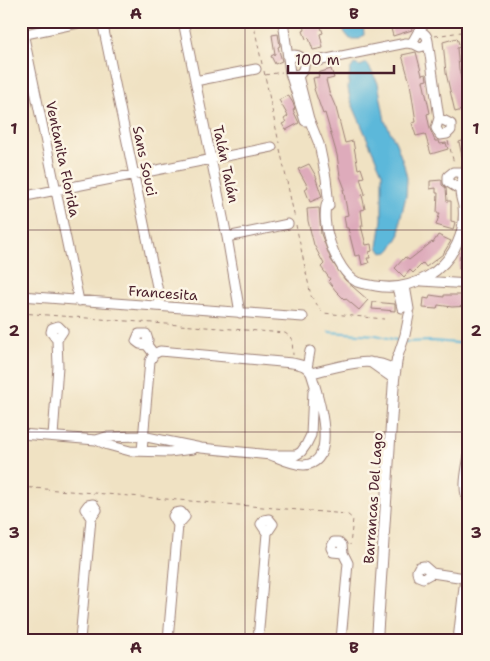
<svg xmlns="http://www.w3.org/2000/svg" width="490" height="661" font-family="'Shantell Sans',sans-serif">
  <rect width="100%" height="100%" fill="#fcf5e5"/>
  <filter id="ink" filterUnits="userSpaceOnUse"><feTurbulence type="fractalNoise" baseFrequency=".02" numOctaves="2"/><feDisplacementMap in="SourceGraphic" scale="10" xChannelSelector="R" yChannelSelector="G"/><feConvolveMatrix kernelMatrix="1 2 1 2 8 2 1 2 1" color-interpolation-filters="sRGB"/></filter>
  <filter id="wash" filterUnits="userSpaceOnUse"><feTurbulence type="fractalNoise" baseFrequency=".0096" numOctaves="4" result="noise"/><feDisplacementMap in="SourceGraphic" scale="20" xChannelSelector="R" yChannelSelector="G"/><feGaussianBlur stdDeviation="1.12" result="paint"/><feColorMatrix in="noise" values="0 0 0 0 0 0 0 0 0 0 0 0 0 0 0 0 0 1.4 0 .05"/><feComposite in="paint" operator="in"/></filter>
  <g filter="url(#wash)">
    <rect width="100%" height="100%" fill="#f0e2c3"/>
    <path fill="#5cb8da" stroke="#536c82" d="M340 21H363L364 35 360 39H350L345 33Z
      M367 63 378 83 385 121 396 143 404 165 407 178 406 196 400 221V234L391 249 388 252 382 253 378 247 382 220V173L350 99 348 88 350 70 354 64 360 66Z"/>
    <g fill="none" stroke-linecap="round" stroke-linejoin="round">
      <path stroke="#5cb8da" stroke-width="2" d="M329 332 376 335 400 341
        M405 342 433 341 469 344"/>
    </g>
    <g id="blocks">
      <path fill="#deabbb" d="M303 21H319L323 33 320 34 323 48 313 50 309 38 306 39 303 31 305 30Z
        M404 21H410L412 30 393 36 390 25Z
        M278 34 280 46 278 47 282 61 275 64 271 56 275 54 272 35Z
        M457 38 460 47 457 48 459 69 469 114V129H466L462 110 455 112 446 73 443 42Z
        M416 52 422 75 426 74 427 80 423 81 430 113 427 114 430 129 435 141H439L440 144 446 143 448 149 431 154 425 134 416 136 412 123 416 122 410 83 402 55Z
        M331 69 334 78 326 80 329 92 336 108 345 143 353 141 358 169 361 168 364 177 360 178 365 194 362 195 365 209 361 210 363 226H361L366 245 371 244 372 251 369 252 370 258H367L369 263 362 265 360 255 355 256 348 228H346L344 216 348 215 343 189H345L340 176 337 155 325 113 323 114 314 89 315 88 313 78 319 77 318 73Z
        M288 95 293 103 295 109 293 110 299 123 286 130 282 124 286 122 284 119 288 116 279 100Z
        M469 139V168L462 156 459 142Z
        M309 164 317 178 316 179 322 197 310 202 305 189 308 187 298 169Z
        M442 180V185L446 188 447 201H451V221L455 222 453 230 436 225 440 213H437L438 193H436V188L430 189V181Z
        M319 208 321 234 331 260 345 280 368 300 359 310 345 298 344 299 336 291 328 281 330 279 321 267 324 264 314 245 308 221 307 209Z
        M438 235 451 241 443 254 426 267 423 263 413 273 410 270 404 277 395 268 405 257 409 260 432 242 433 243Z
        M460 255 469 256V270L459 269Z
        M430 295 444 297V295H469V306L452 307 438 305 437 309 423 308 424 298 429 299Z
        M373 302 395 304V311L372 309Z"/>
    </g>
  </g>
  <g filter="url(#ink)">
    <use href="#blocks" fill-opacity="0" stroke="#9d8077" stroke-width="1"/>
    <g fill="none" stroke-linecap="round" stroke-linejoin="round">
      <g stroke="#9d8077" stroke-width="11">
        <path id="minor" d="M102 21 161 306
          M183 21 227 237 240 313
          M283 21 290 73 305 121
          M21 23 79 301
          M418 32C425 32 427 35 428 41L424 46 420 47 414 44 413 41 421 27V21
          M21 35 88 21
          M428 41 439 118 436 128 440 135 447 134 451 130V124L439 118
          M289 60 294 55C305 55 307 67 300 74L292 75
          M317 61 406 43 414 44
          M298 76 309 119 319 144 326 178 329 206
          M195 81 256 69
          M21 197 272 147
          M328 200C318 221 336 271 357 282 363 284 370 285 376 286 412 292 448 272 460 236 463 227 464 216 463 206 462 201 460 196 460 191 459 186 463 182 463 176L460 172H453L448 176V182L459 189
          M227 237 288 224
          M422 281 469 284
          M405 286 409 309
          M397 287 402 308
          M21 296 303 317
          M147 345 140 344 136 341 139 334H146L148 340 147 345 154 354 160 351 292 363C301 365 306 365 311 373 317 392 341 463 304 465 293 465 281 459 271 455
          M397 359 405 335 409 315
          M370 362 394 379
          M307 368 310 351
          M311 373C339 367 369 354 395 370
          M469 397V400
          M21 434 96 440 108 445 130 451 169 452 193 449
          M53 436 58 366 57 340 63 331 58 326 52 328 51 332 57 340
          M96 440 106 437 142 436 201 448 271 455H296L301 452 306 445 311 435 313 391
          M142 451 150 361 154 354
          M469 455C467 470 461 489 469 502
          M432 573 423 578 418 576 417 571 419 567 424 566 432 573 465 578
          M80 640 91 518 97 510 93 504 88 505 85 509 91 518
          M168 640 178 525 185 517 181 512 175 513 173 516 178 525
          M258 640 267 533 273 524 269 519 264 520 261 524 267 533
          M341 640 348 563 343 553 342 545 339 542H334L331 548 333 552 343 553
          M458 640 465 578 469 565"/>
      </g>
      <g stroke="#9d8077" stroke-width="12">
        <path id="tertiary" d="M377 640 394 379 397 359"/>
      </g>
      <path stroke="#9d8077" stroke-width="1" stroke-dasharray="4 4" stroke-linecap="butt" d="M253 21 262 64
        M459 21 469 57
        M435 36 461 32
        M264 71 279 143
        M265 75 282 72
        M448 141 454 163
        M280 149 295 219
        M296 225 311 296 323 313 384 319
        M21 313 285 333 292 338 293 355
        M21 487 347 514 353 519 350 545"/>
      <use href="#minor" stroke="#fff" stroke-width="9"/>
      <use href="#tertiary" stroke="#fff" stroke-width="10"/>
    </g>
  </g>
  <path fill="none" stroke="#4a1f2b" stroke-width="1" stroke-opacity="0.55" d="M245 21V640M21 230H469M21 432H469"/>
  <g text-anchor="middle" dominant-baseline="central" stroke-width="5" stroke-linejoin="round" paint-order="stroke">
    <g font-size="14" fill="#4a1f2b" stroke="#fcf5e5">
      <text transform="translate(63 159) rotate(78)">Ventanita Florida</text>
      <text transform="translate(145 161) rotate(78)">Sans Souci</text>
      <text transform="translate(226 164) rotate(78)">Talán Talán</text>
      <text transform="translate(163 293) rotate(4)">Francesita</text>
      <text transform="translate(373 498) rotate(-86)">Barrancas Del Lago</text>
    </g>
  </g>
  <rect width="490" height="661" fill="none" stroke="#fcf5e5" stroke-width="55"/>
  <path d="M288 65v8h106v-8" fill="none" stroke="#4a1f2b" stroke-width="2.5"/>
  <text x="295" y="65" font-size="15" fill="#4a1f2b" stroke="#fcf5e5" stroke-width="4" paint-order="stroke">100 m</text>
  <rect x="28" y="28" width="434" height="606" fill="none" stroke="#4a1f2b" stroke-width="2"/>
  <g font-size="16" text-anchor="middle" font-weight="bold" fill="#4a1f2b">
    <text x="136" y="19">A</text>
    <text x="354" y="19">B</text>
    <text x="14" y="134">1</text>
    <text x="476" y="134">1</text>
    <text x="14" y="336">2</text>
    <text x="476" y="336">2</text>
    <text x="14" y="538">3</text>
    <text x="476" y="538">3</text>
    <text x="136" y="653">A</text>
    <text x="354" y="653">B</text>
  </g>
</svg>
